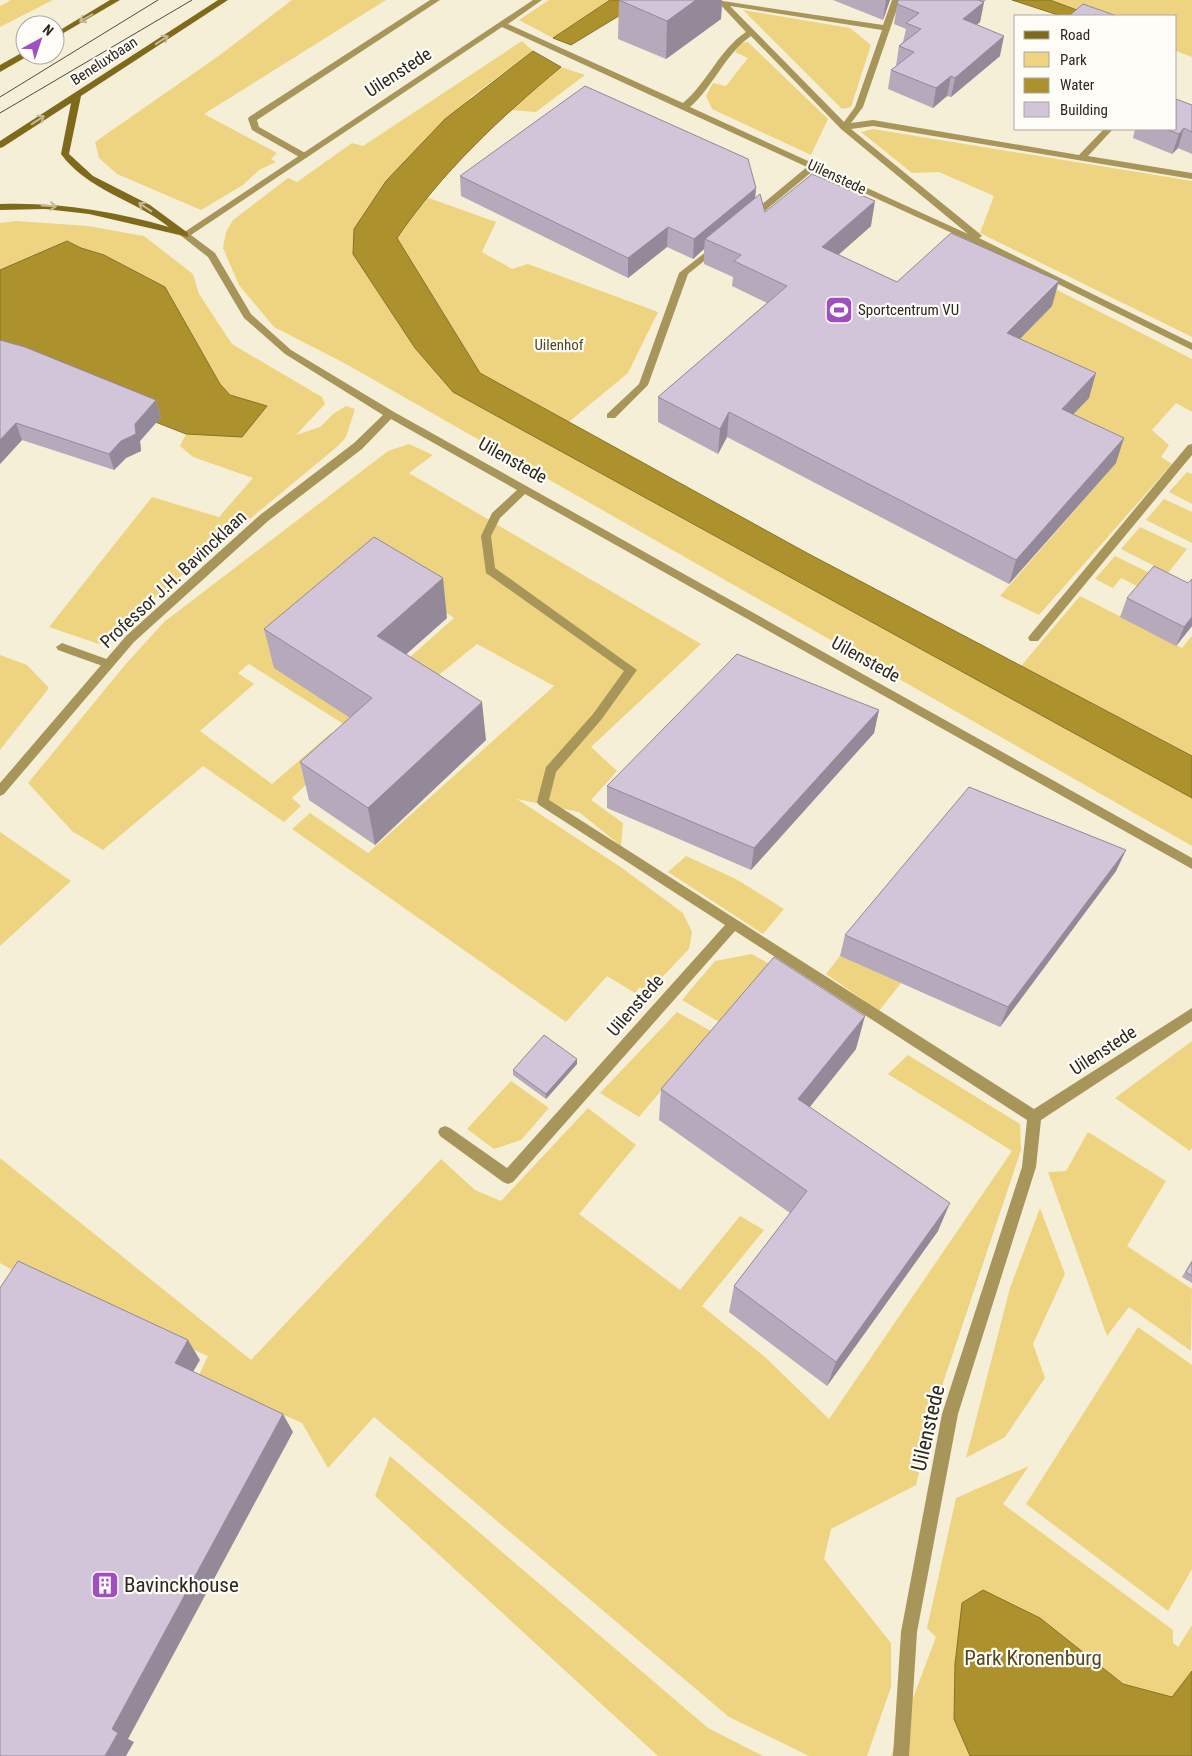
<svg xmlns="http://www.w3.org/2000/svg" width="1192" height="1756" font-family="'Roboto Condensed',sans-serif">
  <rect width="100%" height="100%" fill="#f6efd7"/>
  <path fill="#eed480" d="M11 0H53L0 27V6Z
    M292 0H386L204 114 277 153 271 159 276 162 259 170 243 185 201 210 117 174 99 158 95 142 220 55Z
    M549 0H610L553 38 519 20Z
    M1042 0H1192V57L1176 51V16H1085Z
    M743 10 850 28 871 45 851 107 842 109Z
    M522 41 533 51 471 97 353 254 415 348 453 392 1192 798V846L346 364 274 327 239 285 223 248 226 232 233 220 288 178 297 182 352 143 363 146Z
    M748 42 828 119 811 155 712 109 706 96 713 83 726 86 748 58 735 52 741 43Z
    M561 67 585 75 536 112 509 110Z
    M873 129 1192 181V337L980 233 994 196 939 172 912 173 861 132Z
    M426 197 496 222 482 252 512 269 528 264 658 312 628 373 565 425 480 373 397 238Z
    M16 221 88 226 144 236 193 274 199 294 232 344 322 397 325 404 296 435 320 427 333 414 346 406 355 409 346 437 338 446 99 644 49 627 152 497 219 517 253 478 193 457 180 446 186 434 242 436 230 395 220 384 165 287 104 255 81 248 67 241 0 270V223Z
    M1028 275 1192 359V412L1176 403 1152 430 1169 445 1161 457 1172 464 1039 615 1000 596 1116 463 1001 358Z
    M409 444 433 455 409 473 701 644 591 747 617 771 591 800 623 823 621 846 579 812 517 799 622 868 683 913 692 932 689 949 648 992 640 987 635 993 607 976 566 1022 292 829 310 813 368 853 554 686 477 644 429 683 400 666 454 618 386 570 361 710 345 725 249 664 238 673 254 684 200 731 272 784 331 733 350 743 292 798 301 806 284 822 203 766 103 850 72 831 28 783 125 665 164 622 388 451Z
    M1187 472 1192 474V504L1169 492Z
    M1164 499 1192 512V543L1146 520Z
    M1140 527 1187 549 1168 573 1121 549Z
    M1115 556 1183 589H1143L1121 578 1113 588 1095 579Z
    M1080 596 1182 648 1192 636V756L1021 666Z
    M0 655 27 665 49 688 0 750Z
    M0 832 71 881 0 946Z
    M686 856 736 879 784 909 763 934 668 872Z
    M752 954 785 973 719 1022 682 1000 715 961Z
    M840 956 901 983 879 1011 826 974Z
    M677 1012 711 1031 639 1117 600 1093Z
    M1192 1041V1148L1190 1151 1115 1098Z
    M908 1055 1020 1124 1021 1150 935 1407 916 1485 831 1529 824 1559 891 1643V1687L867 1756H809L729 1717 374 1417 328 1468 302 1423 198 1377 208 1356 34 1282 0 1263V1158L251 1360 441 1159 475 1190 501 1201 588 1108 636 1145 579 1214 680 1290 740 1216 764 1230 702 1306 765 1357 829 1419 1012 1151 888 1074Z
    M511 1081 549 1108 521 1140 494 1149 467 1129Z
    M1088 1132 1166 1181 1127 1246 1192 1289 1191 1351 1129 1307 1107 1336 1048 1172 1066 1171Z
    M1040 1208 1065 1274 1033 1344 1045 1378 1005 1437 966 1458 1010 1288Z
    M1138 1327 1192 1365V1569L1168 1611 1026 1504Z
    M390 1456 708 1728 763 1756H658L375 1496Z
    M1029 1466 1003 1504 1173 1630V1643L1178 1647 1192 1625V1756H891L936 1637 927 1628 956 1498Z"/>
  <path fill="#ad912c" stroke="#867228" d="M610 0H645L571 45 553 38Z
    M1012 0H1050L1093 16H1061Z
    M533 51 561 67C500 118 442 172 397 238L480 373 807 553 1192 756V798L453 392 415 348 353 254 354 229 386 181 445 119Z
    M67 241 81 248 104 255 165 287 220 384 230 395 267 406 242 437 186 434 0 361V270Z
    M983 1590 1040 1618 1123 1684 1172 1697 1192 1671V1756H970L954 1719 955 1664 962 1603Z"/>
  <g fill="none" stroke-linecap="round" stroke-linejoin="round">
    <path fill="#a7955a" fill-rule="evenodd" d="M430 0H440L257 120 259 127 307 154V158H301L252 130 248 119 249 117Z
      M62 643 112 661 114 664 108 668 58 650 56 647Z"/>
    <path fill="#a7955a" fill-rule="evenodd" d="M533 0H542L508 24 683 103C708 82 719 50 746 32L716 0 883 25 892 0H900L863 107 851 123 873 120 1079 155 1104 129H1113L1088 156 1192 173V179L873 126 851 129 980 234 982 236 979 238 1192 343V350L987 249 814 170 754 220H748V216L807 167 502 27 191 235 215 253 251 314 291 350 394 412 1192 858V869L525 494 500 518 491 536 495 568 637 670 601 720 556 772 549 800 1034 1109 1192 1008V1021L1041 1120 1036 1167 958 1414 917 1632 909 1756H893L901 1632 942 1414 1022 1167 1027 1120 735 931 513 1182 508 1184 503 1182 440 1136 438 1132 440 1128 445 1126 450 1128 507 1168 725 925 539 805 537 802 546 767 593 714 624 671 486 573 481 536 492 513 517 490 391 419 362 449 268 521 134 642 4 794 0 796V783L126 636 260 515 354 443 383 415 285 354 244 318 208 257 180 235ZM730 6 882 30 855 107 844 122ZM751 36 841 129 968 234 690 107C714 86 725 54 751 36Z
      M716 244 721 247 719 249 688 274 648 385 615 418H607V414L639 384 679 273Z
      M1192 444V455L1038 641H1030L1028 638 1030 635 1188 445Z"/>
    <path fill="#7f6a1b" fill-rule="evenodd" d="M110 0H120L55 38V33Z
      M218 0H228L81 96 69 154 93 176 150 205 188 233V237L89 214 45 209 0 210V204C58 202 113 211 169 227 135 200 87 190 61 154L71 103 3 147 0 148V141Z
      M25 51V55L28 56 0 72V65Z"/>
    <path stroke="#4e4b3f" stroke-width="1" d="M0 97 158 0
      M0 113 192 0"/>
  </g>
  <path fill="#b5a9bb" d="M619 0H722L721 19 666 59 618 39Z
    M833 0H890L883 20Z
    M898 0H986L984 2 980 22 976 25 1000 56 951 97 947 96 933 108 888 89 891 70 896 66 899 46 903 42 906 29 894 24Z
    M1192 105V154L1178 148 1172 154 1133 138 1135 129H1176Z
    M460 176 756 188 755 198 765 212 871 226 838 255 897 282 1052 306 1020 339 1089 398 1073 414 1116 463 1009 584 727 437 718 454 658 422V397L767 303 732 286 733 277 704 264V249L693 259 667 247 628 278 461 196Z
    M0 340 156 400 161 417 140 441 141 451 126 458 114 470 22 440 0 464Z
    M1192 579V626L1176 646 1120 617 1127 598 1188 583Z
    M447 618 406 654 486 740 375 845 309 800 300 762 350 718 274 668 264 629Z
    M879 710 874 733 751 870 607 808V786Z
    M1126 850 1116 871 1000 1027 840 956 845 935Z
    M856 1049 810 1107 938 1231 827 1386 729 1312 734 1286 790 1213 659 1120 661 1089Z
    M577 1064 546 1099 513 1075V1070Z
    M1192 1260V1283L1182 1277Z"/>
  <path fill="#938998" d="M696 0H722L721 19 666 59 667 21Z
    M886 0H890L883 20Z
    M984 2 980 22 960 39 963 19Z
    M1004 36 1000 56 951 97 955 78Z
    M951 76 947 96 933 108 936 88Z
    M1184 128 1178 148 1172 154 1179 134Z
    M756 188 754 208 705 239 704 249 693 259 694 239Z
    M875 201 871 226 819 272 822 247Z
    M668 227 667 247 628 278V258Z
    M1059 281 1052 306 1001 358 1007 333Z
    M1096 373 1089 398 1055 433 1062 409Z
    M156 400 161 417 140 441 141 451 126 458 114 470 109 454Z
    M729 412 727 437 718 454 720 429Z
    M16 423 22 440 0 464V440Z
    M1124 438 1116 463 1009 584 1016 560Z
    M443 578 447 618 383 675 377 636Z
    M1192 617V626L1176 646 1184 627Z
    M482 702 486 740 375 845 368 808Z
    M879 710 874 733 751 870 754 848Z
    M1126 850 1116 871 1000 1027 1008 1007Z
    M865 1016 856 1049 791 1130 798 1099Z
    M577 1059V1064L546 1099V1094Z
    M950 1203 938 1231 827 1386 836 1362Z
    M188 1340 200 1360 187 1382 175 1363Z
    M283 1414 293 1432 128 1739 134 1742 126 1756H105L112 1729Z"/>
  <path fill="#d2c4d9" stroke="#938998" d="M619 0H696L667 21Z
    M898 0H978L984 2 963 19 1004 36 955 78 951 76 936 88 891 70 914 52 899 46 921 29 906 23 919 13 897 4Z
    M1083 4 1117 16H1069Z
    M585 86 748 159 756 188 694 239 668 227 628 258 460 176Z
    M1176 99 1192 105V132L1184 128 1179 134 1165 129H1176Z
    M812 174 875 201 822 247 897 282 951 233 1059 281 1007 333 1096 373 1062 409 1124 438 1016 560 729 412 720 429 658 397 787 286 734 261 741 255 705 239 760 194 765 212Z
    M0 340 25 347 156 400 135 424 136 434 121 441 109 454 16 423 0 440Z
    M374 537 443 578 377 636 482 702 368 808 300 762 372 698 264 629Z
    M1154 566 1188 583 1192 579V617L1184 627 1127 598Z
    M737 654 879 710 754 848 607 786Z
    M969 787 1126 850 1008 1007 845 935Z
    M774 957 865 1016 798 1099 950 1203 836 1362 734 1286 807 1191 661 1089Z
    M544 1035 577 1059 546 1094 513 1070Z
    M18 1261 188 1340 175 1363 283 1414 112 1729 118 1733 105 1756H0V1288Z
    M1192 1262V1276L1186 1272Z"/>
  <defs><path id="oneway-shaft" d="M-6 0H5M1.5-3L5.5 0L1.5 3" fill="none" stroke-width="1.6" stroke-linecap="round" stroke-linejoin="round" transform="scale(1.25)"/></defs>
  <g stroke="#c5ba94">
    <use href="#oneway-shaft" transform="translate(86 18) rotate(150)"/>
    <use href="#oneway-shaft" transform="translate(162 40) rotate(-33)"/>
    <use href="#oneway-shaft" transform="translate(38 120) rotate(-33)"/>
    <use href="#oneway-shaft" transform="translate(49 206) rotate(3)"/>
    <use href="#oneway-shaft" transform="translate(145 207) rotate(-147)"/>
  </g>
  <defs>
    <g id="stadium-square" transform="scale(1.4375)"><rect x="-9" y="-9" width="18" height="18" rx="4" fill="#a04fc0" stroke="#fefcf7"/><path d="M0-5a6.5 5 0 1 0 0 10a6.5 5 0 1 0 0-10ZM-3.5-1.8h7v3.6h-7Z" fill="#fff"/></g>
    <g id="building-square" transform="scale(1.4375)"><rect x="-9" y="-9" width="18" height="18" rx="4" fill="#a04fc0" stroke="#fefcf7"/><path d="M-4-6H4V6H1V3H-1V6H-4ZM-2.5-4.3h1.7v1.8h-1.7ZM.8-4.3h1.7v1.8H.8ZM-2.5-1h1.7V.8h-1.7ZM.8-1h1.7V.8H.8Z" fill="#fff"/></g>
  </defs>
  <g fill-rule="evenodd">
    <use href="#stadium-square" x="839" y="310"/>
    <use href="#building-square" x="105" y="1585"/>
  </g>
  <g text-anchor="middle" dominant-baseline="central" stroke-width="4.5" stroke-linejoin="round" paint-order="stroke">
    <g font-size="15" fill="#2b281f" stroke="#fefcf7">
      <text transform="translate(104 61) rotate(-33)">Beneluxbaan</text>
      <text transform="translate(837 177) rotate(25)">Uilenstede</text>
    </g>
    <g font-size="15" fill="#2b281f" stroke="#fefcf7" text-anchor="start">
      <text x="858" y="310">Sportcentrum VU</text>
    </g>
    <g font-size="15" fill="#544820" stroke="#fefcf7">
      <text x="559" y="345">Uilenhof</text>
    </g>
    <g font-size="18" fill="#2b281f" stroke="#fefcf7">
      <text transform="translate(398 72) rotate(-33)">Uilenstede</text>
      <text transform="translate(513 460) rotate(29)">Uilenstede</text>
      <text transform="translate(173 579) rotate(-43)">Professor J.H. Bavincklaan</text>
      <text transform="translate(866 659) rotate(29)">Uilenstede</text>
      <text transform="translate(635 1005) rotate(-49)">Uilenstede</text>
      <text transform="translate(1103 1050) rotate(-33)">Uilenstede</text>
    </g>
    <g font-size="21" fill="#2b281f" stroke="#fefcf7">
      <text transform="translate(928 1428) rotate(-77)">Uilenstede</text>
    </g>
    <g font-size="21" fill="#2b281f" stroke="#fefcf7" text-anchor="start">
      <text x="124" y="1585">Bavinckhouse</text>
    </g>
    <g font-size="21" fill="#544820" stroke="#fefcf7">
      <text x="1033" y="1658">Park Kronenburg</text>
    </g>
  </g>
  <rect x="1014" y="15" width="162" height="115" fill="#fefcf7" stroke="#aaa7a1"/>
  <rect x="1024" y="31" width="25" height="8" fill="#7f6a1b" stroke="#aaa7a1"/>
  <text x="1060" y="40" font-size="15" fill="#2b281f">Road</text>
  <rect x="1024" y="52" width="25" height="15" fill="#eed480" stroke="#aaa7a1"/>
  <text x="1060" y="65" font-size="15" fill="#2b281f">Park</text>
  <rect x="1024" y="78" width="25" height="15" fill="#ad912c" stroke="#aaa7a1"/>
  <text x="1060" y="90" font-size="15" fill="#2b281f">Water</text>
  <rect x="1024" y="102" width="25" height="15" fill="#d2c4d9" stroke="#aaa7a1"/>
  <text x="1060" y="115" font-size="15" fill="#2b281f">Building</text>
  <g transform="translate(40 40) rotate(40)"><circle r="24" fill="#fefcf7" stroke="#aaa7a1"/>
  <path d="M0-4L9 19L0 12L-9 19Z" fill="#a04fc0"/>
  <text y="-8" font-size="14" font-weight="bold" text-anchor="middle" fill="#2b281f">N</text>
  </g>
</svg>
